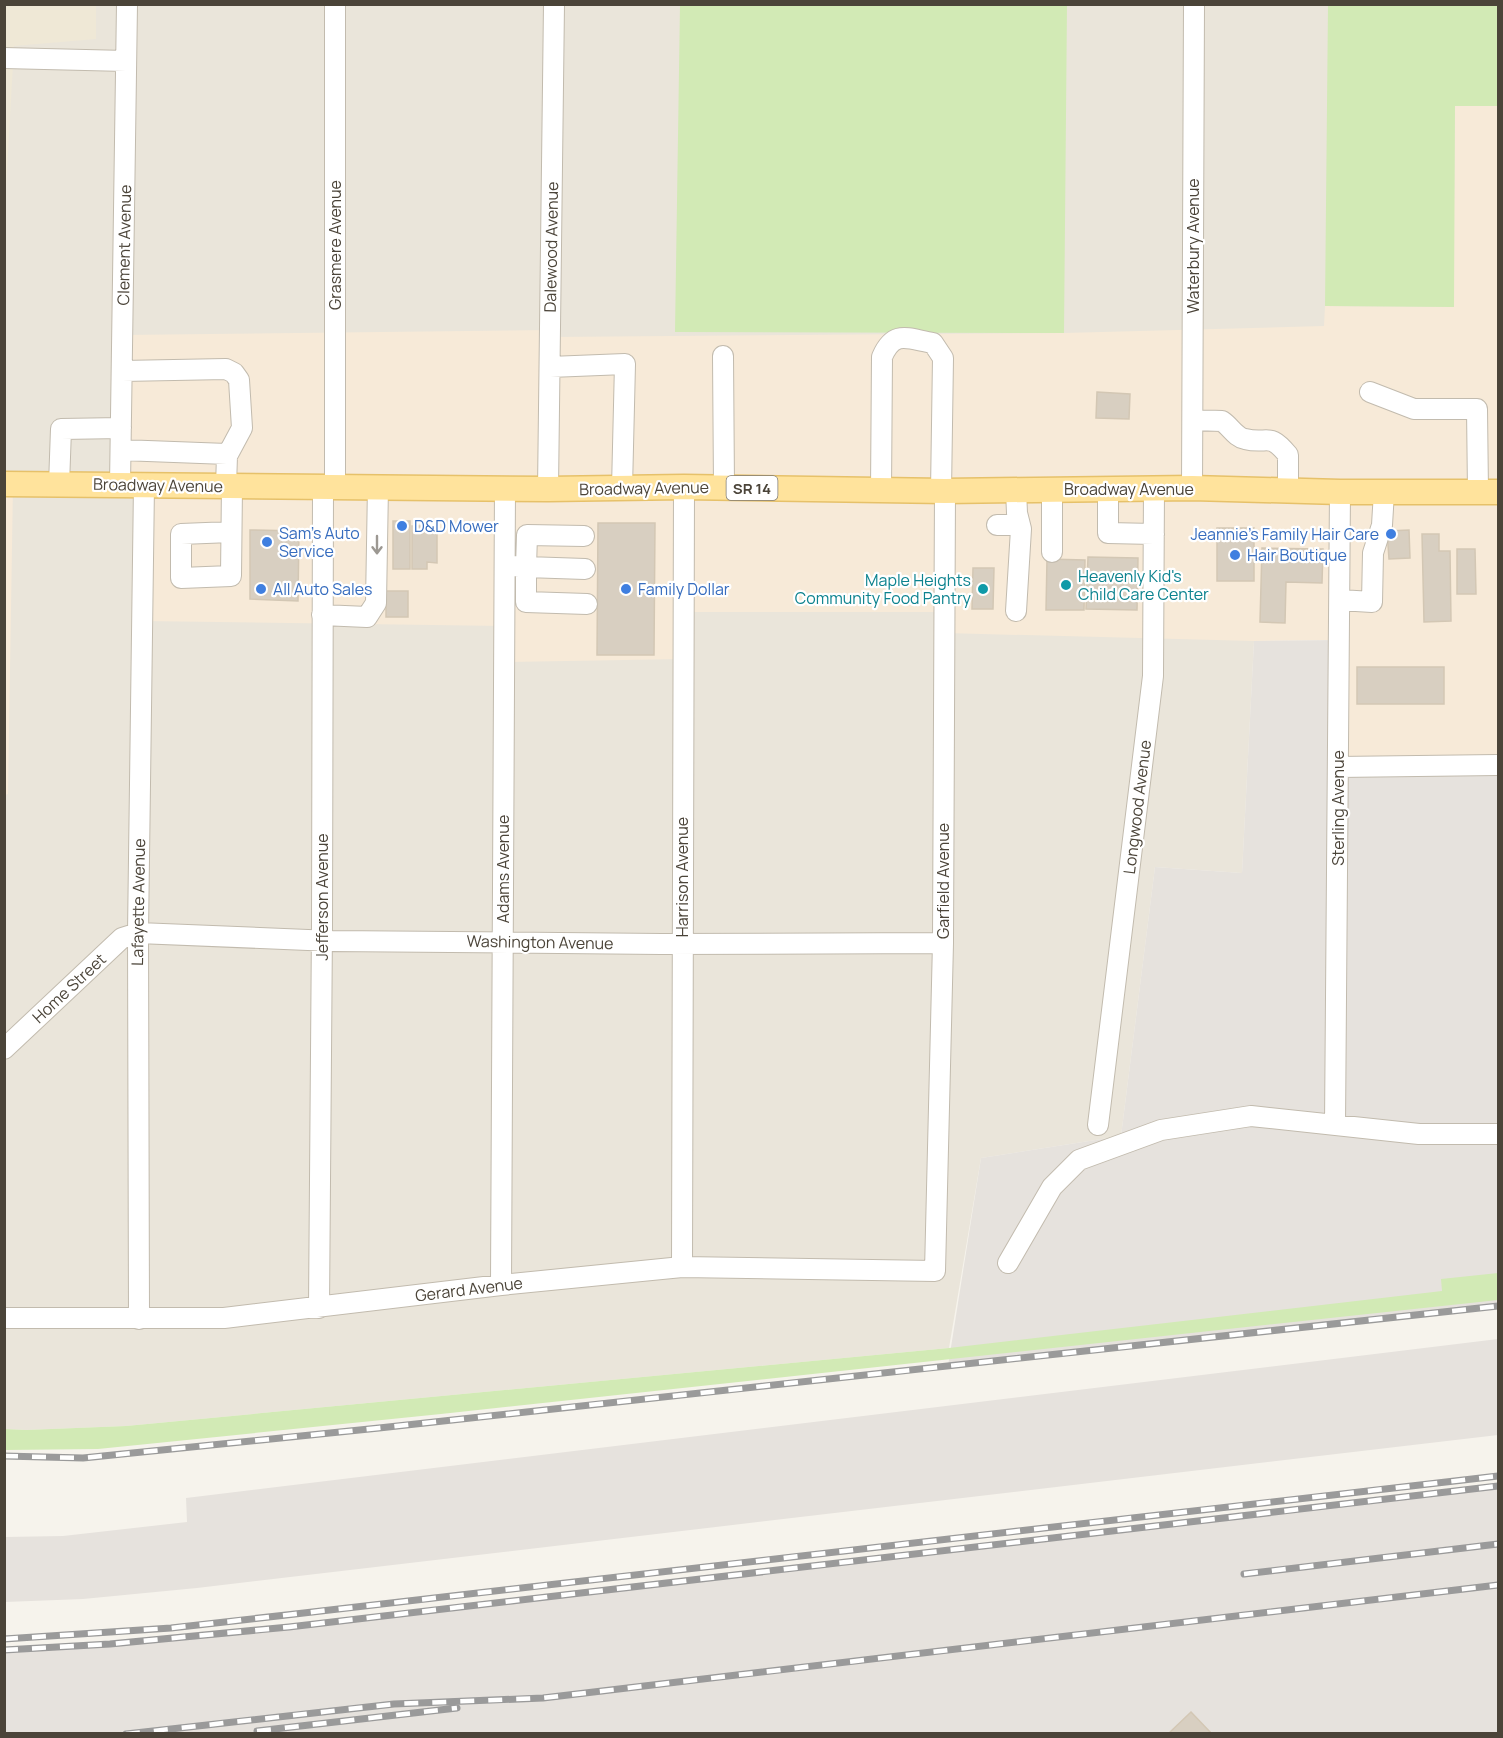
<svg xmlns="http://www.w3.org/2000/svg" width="1503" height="1738" font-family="Manrope,sans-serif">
  <rect width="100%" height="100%" fill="#f6f3ec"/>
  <path fill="#eae5da" d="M4 5H1498V463L1254 641 1242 873 1155 867 1121 1136 981 1158 949 1348 126 1426 26 1430 5 1429Z"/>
  <path fill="#f7ead8" d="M1455 106H1498V765L1338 767 1339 640 1254 641 945 633 944 612H684L683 659 504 662V626L142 621 144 486 120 485 122 335 550 330 551 337 1064 333 1324 326 1325 306 1453 307Z
    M4 484 13 485 8 794 5 795Z"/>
  <path fill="#e6e2dd" d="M1339 640 1338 767 1498 765V1306L948 1366 981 1158 1121 1136 1155 867 1242 873 1254 641Z
    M1498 1339V1435L197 1588 83 1599 5 1602V1537L63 1536 187 1522 186 1498Z
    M1498 1486V1733H5L4 1650 110 1644 289 1627Z"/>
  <path fill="#efe8d6" d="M5 5H96V39L14 46 5 206Z"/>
  <path fill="#d2eab5" d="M680 5H1067L1064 333 675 332Z
    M1328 5H1498V106H1455L1454 307 1325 306Z
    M1498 1273V1300L441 1414 98 1449 5 1450V1429L26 1430 126 1426 949 1348 1442 1291 1441 1279Z"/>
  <path fill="#d8cfc1" stroke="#d3c7b4" stroke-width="1.5" d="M1097 392 1130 394 1129 419 1096 418Z
    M393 521H410V569H393Z
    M598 523H655L654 655H597Z
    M412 526H437V563L427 562V569H412Z
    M1217 528H1254V581H1217Z
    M250 530 299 531 298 601 250 599Z
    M1409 530 1410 558 1389 559 1387 531Z
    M1422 534H1439V551H1450L1451 621 1424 622Z
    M1262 548 1323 549 1322 583 1286 582 1285 623 1260 622Z
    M1457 549H1475L1476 594H1457Z
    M1088 557 1138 558 1137 610 1086 609Z
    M1047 559 1085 560 1084 610H1046Z
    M973 568H994L993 609H972Z
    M386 591H408V617H386Z
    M1357 667H1444V704H1357Z
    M1191 1712 1212 1734H1168Z"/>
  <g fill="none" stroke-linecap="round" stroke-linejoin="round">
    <g stroke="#c2bbae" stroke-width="22">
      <path id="minor" d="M4 58 126 61
        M723 356 724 487
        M550 367 625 364 622 488
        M122 371 226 369 234 373 239 380 242 428 227 456 226 486
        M1370 392 1414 409H1477L1478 492
        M1193 420 1222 421C1231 427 1235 437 1245 439 1269 445 1268 431 1288 455V491
        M121 450 227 454
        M59 485 61 429 121 428
        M120 485 127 4
        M335 486V4
        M1192 488 1194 4
        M548 489 554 4
        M1108 489V533L1154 534
        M881 490 882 357C894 329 908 339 933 343L943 358 941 491
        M997 525H1020
        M231 532 181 534V578L231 576 232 486
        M584 536 527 535 526 567 585 569
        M1052 552V489
        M513 566 526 567V602L587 604
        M1340 600 1372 602 1373 553 1382 525 1384 492
        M1016 611 1021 529 1017 513 1016 490
        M322 615 367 617 376 603 378 486
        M1338 767 1498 765
        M4 1049 122 938 138 933 332 941 662 944 943 943
        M1098 1125 1153 676 1154 488
        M1335 1125 1340 492
        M1008 1263 1052 1187 1079 1160 1161 1130 1251 1116 1419 1134H1498
        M682 1267 684 487
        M501 1285 505 488
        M319 1308 322 926 323 486
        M4 1318H224L501 1285 682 1267 935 1271 943 943 945 491
        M139 1319 138 933 144 485"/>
    </g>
    <g stroke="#e6c16a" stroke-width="27">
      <path id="major" d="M4 484 548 489 684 487 945 491 1192 488 1340 492H1498"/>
    </g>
    <use href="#minor" stroke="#fff" stroke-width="20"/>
    <use href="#major" stroke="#ffe39c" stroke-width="24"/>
    <g stroke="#9a9a9a" stroke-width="7">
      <path id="rail" d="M4 1456 83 1458 379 1428 1498 1306
        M1244 1574 1498 1544
        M4 1639 171 1628 295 1614 1498 1476
        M4 1650 110 1644 289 1627 1498 1486
        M257 1731 457 1708
        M126 1734 394 1704 543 1698 1498 1585"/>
    </g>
    <use href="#rail" stroke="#fff" stroke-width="4.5" stroke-dasharray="14" stroke-linecap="butt"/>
  </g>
  <defs><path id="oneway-shaft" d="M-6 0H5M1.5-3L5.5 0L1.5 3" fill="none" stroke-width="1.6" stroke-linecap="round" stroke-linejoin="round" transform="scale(1.5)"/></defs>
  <use stroke="#9c9892" href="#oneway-shaft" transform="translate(377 545) rotate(90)"/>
  <g fill="#3f7fe0" stroke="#fff" stroke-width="2">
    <circle cx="402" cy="526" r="6"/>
    <circle cx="1391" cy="534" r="6"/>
    <circle cx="267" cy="542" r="6"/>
    <circle cx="1235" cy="555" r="6"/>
    <circle cx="261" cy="589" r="6"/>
    <circle cx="626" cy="589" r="6"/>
  </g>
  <g fill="#0f9aa8" stroke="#fff" stroke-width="2">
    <circle cx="1066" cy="585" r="6"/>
    <circle cx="983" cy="589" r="6"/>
  </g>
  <g text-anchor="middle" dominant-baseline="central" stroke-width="4.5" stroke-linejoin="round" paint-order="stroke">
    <rect fill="#fff" stroke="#817c74" stroke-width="1.5" x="726.5" y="476" width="51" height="24" rx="4.5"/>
    <g font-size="15" font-weight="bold" fill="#4b4439">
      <text x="752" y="488">SR 14</text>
    </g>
    <g font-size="16" fill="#4b4439" stroke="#fff">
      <text transform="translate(124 245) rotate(-89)">Clement Avenue</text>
      <text transform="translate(335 245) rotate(-90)">Grasmere Avenue</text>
      <text transform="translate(1193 246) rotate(-90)">Waterbury Avenue</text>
      <text transform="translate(551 247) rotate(-89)">Dalewood Avenue</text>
      <text transform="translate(158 485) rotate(1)">Broadway Avenue</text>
      <text transform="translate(644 488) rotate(-1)">Broadway Avenue</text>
      <text x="1129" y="489">Broadway Avenue</text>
      <text transform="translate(1137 807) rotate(-83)">Longwood Avenue</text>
      <text transform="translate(1338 808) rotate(-90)">Sterling Avenue</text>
      <text transform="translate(503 869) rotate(-90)">Adams Avenue</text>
      <text transform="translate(682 877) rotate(-90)">Harrison Avenue</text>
      <text transform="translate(943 881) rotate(-90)">Garfield Avenue</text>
      <text transform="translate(322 897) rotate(-90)">Jefferson Avenue</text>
      <text transform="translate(138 902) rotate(-89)">Lafayette Avenue</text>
      <text transform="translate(540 942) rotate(1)">Washington Avenue</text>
      <text transform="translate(69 988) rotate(-43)">Home Street</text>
      <text transform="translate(469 1289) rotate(-7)">Gerard Avenue</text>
    </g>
    <g font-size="16" fill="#366cbe" stroke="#fff" text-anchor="start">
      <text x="414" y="526">D&amp;D Mower</text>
      <text x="279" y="533">Sam's Auto<tspan x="279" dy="18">Service</tspan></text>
      <text x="1379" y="534" text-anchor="end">Jeannie's Family Hair Care</text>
      <text x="1247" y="555">Hair Boutique</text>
      <text x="273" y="589">All Auto Sales</text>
      <text x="638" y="589">Family Dollar</text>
    </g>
    <g font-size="16" fill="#0d838f" stroke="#fff" text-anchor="start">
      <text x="1078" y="576">Heavenly Kid's<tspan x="1078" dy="18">Child Care Center</tspan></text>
      <text x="971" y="580" text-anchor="end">Maple Heights<tspan x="971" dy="18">Community Food Pantry</tspan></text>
    </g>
  </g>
  <rect width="1503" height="1738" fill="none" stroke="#4b4439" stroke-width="12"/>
</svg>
